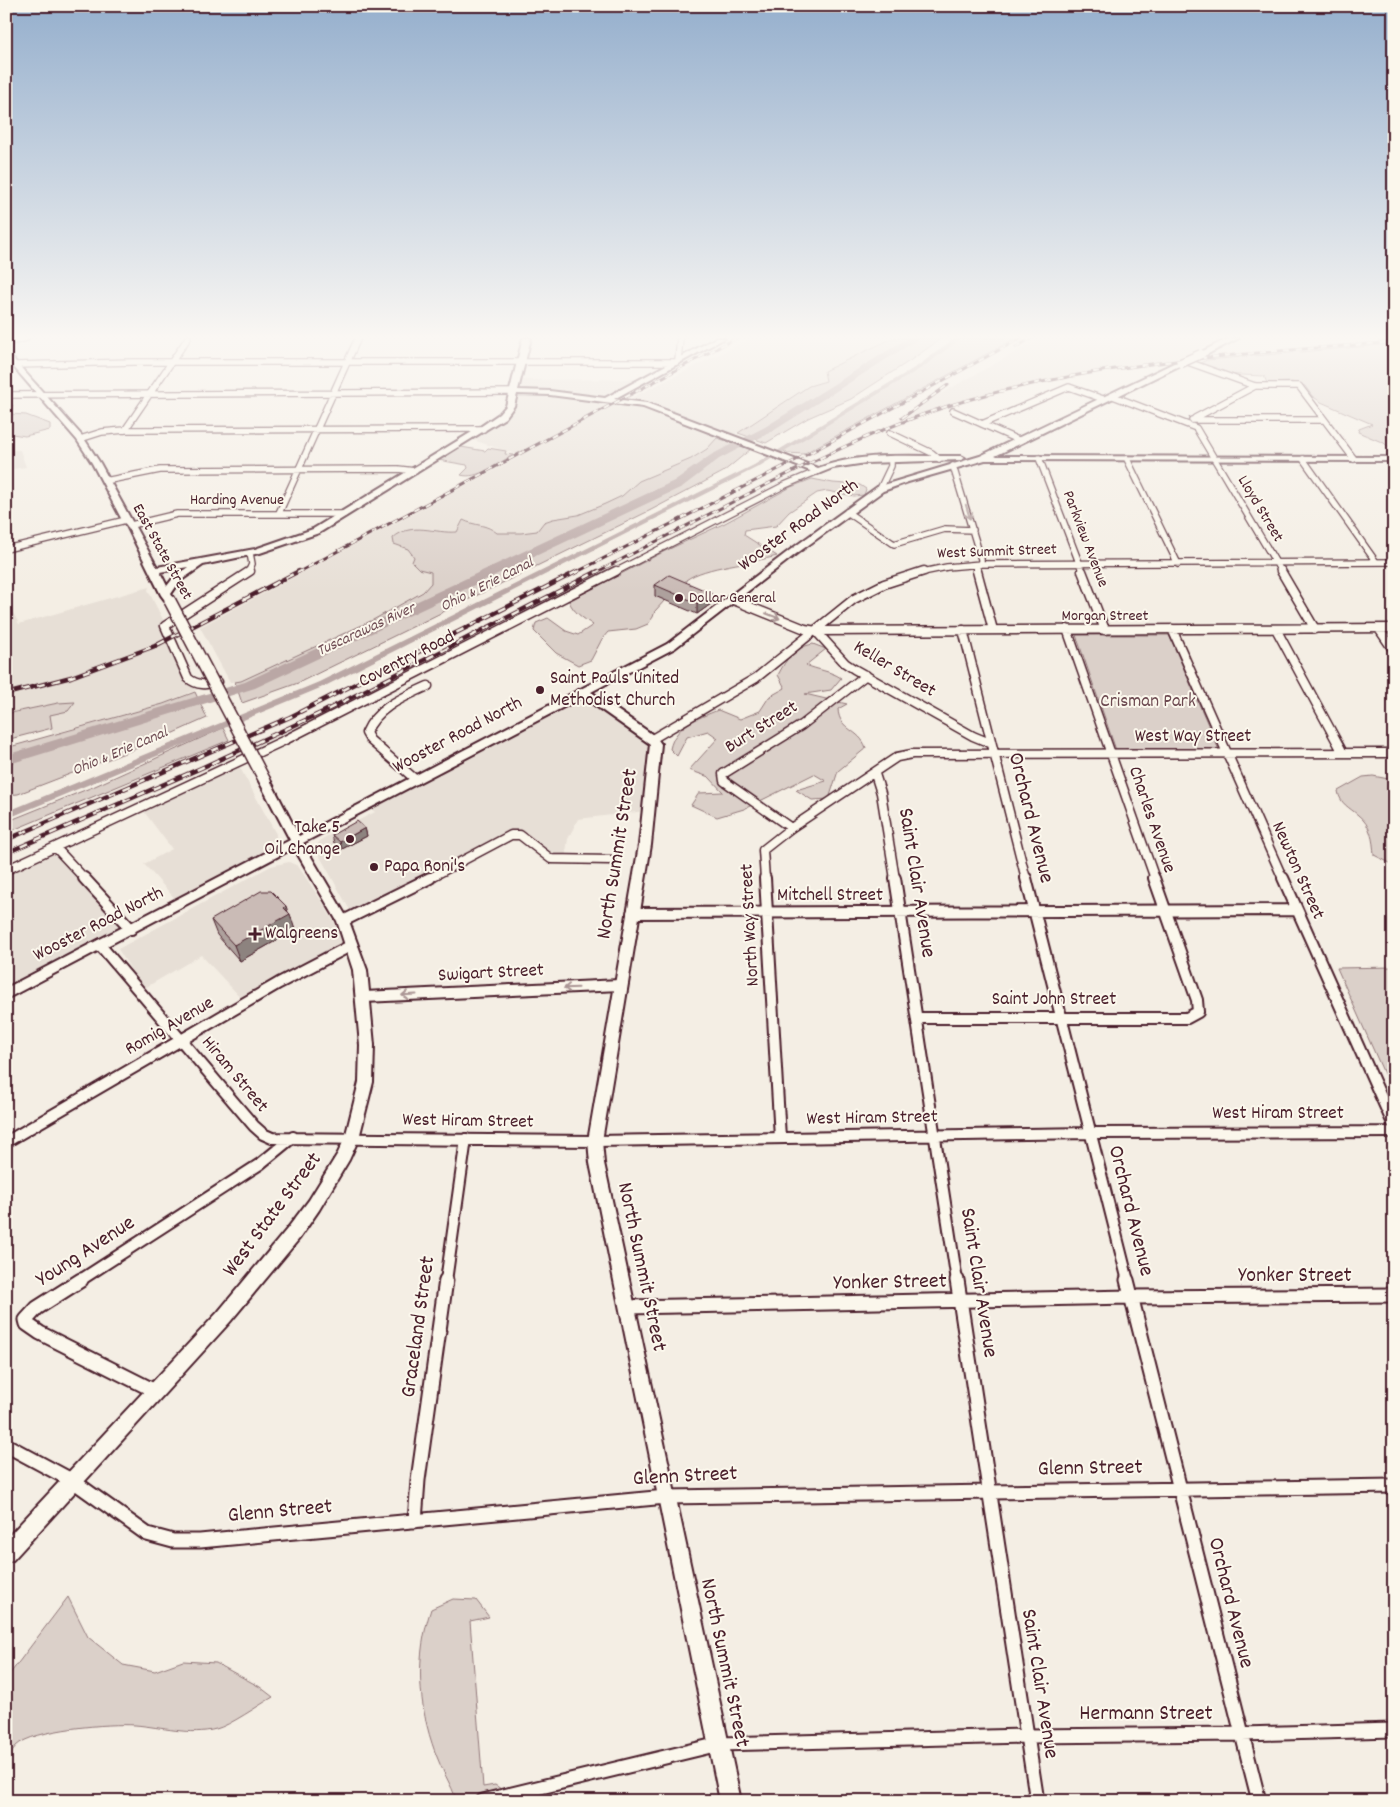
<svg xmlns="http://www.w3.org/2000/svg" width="1400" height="1807" font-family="Dekko,sans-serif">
  <rect width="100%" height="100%" fill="#f4eee4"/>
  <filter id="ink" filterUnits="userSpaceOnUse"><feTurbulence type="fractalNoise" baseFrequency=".02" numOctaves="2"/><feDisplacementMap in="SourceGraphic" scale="10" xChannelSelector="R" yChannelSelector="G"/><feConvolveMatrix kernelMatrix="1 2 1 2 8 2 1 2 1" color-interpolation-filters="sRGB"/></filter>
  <g filter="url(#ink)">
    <path fill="#e7dfd6" d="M752 338H893L844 363 827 381 809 386 732 436 645 404 625 401Z
      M1041 338H1214L1218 339 1175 360 1123 366 1035 382 936 408 907 418 933 398Z
      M641 379 605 399 517 391 520 380Z
      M526 394 639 407 721 437 717 438 707 449 691 459 639 481 622 496 604 505 578 515 553 519 544 522 538 531 521 533H497L491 527 470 524 462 519 457 532 442 533 431 529H414L408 549 414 557 431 572V583L423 591 373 620 241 681 230 682 200 627 521 456 473 440 504 421 512 411 517 397Z
      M6 450H20L26 467 6 470Z
      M149 587 148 590 198 689 163 704 52 734 50 715 68 711 75 702 58 703 6 714V705H8L6 704V599L19 624Z
      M581 694 650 742 652 747 646 811 578 819 568 839 565 858 552 857 520 833H506L371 907 351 912 318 853 316 846 322 839 375 812 371 809Z
      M239 766 276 834V841L268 850 223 873 177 901 144 864 172 849 142 809Z
      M53 851 125 930 6 992V873Z
      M289 862 298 866 324 905 347 945 244 1001 201 955 143 989 118 949 271 866Z"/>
    <path fill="#dbd0c9" stroke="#92787a" d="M893 338H942L911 360 851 399 808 418 766 443 738 433 809 386 826 381 824 371Z
      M959 338H1016L803 454 787 453 782 450 921 366Z
      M1394 344V452L1384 443 1358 432 1359 429 1372 424 1321 402 1312 396 1305 386 1292 382 1267 383 1264 376 1219 374 1201 367 1200 363 1207 360Z
      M13 405 10 414 26 415 50 424V430L25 436 6 433V406Z
      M717 438 751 449 723 472 651 510 298 683 242 703 235 682 241 681 373 620 423 592 431 583V572L419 569 412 562 414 557 408 549 394 544 393 538C412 521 435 534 457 532L463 520C475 526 487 524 497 533H521L537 531 544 522 553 519 578 515 605 504 622 496 639 481 691 459 707 449Z
      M461 447 485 451 488 448 506 451 505 454 513 455C498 463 477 480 461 475L468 468 467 465 438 460 456 448Z
      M812 479 833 483 860 485 866 489 864 495 854 496 827 491 817 493 789 512 776 526 745 530 744 535 777 556C752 563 705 566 686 580L687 585 710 597 712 601 711 604 669 586 655 596 665 600 655 611 653 617 648 624 636 629 608 632 602 639 591 660 578 665 556 653 534 631 536 623 548 618 566 631 578 635 593 625C583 618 573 612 569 601L663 552 725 523 791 487Z
      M1076 635H1169L1219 750H1116Z
      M813 644 826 649 806 665C817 670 831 671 841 678L831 690 805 694 847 704 838 709C839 731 860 729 866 748L838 771 829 799 812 800 796 790 826 781 814 774 744 809 717 817 691 805 699 793 723 792 709 777 689 770 718 738 708 731 687 737 677 756 670 749C675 725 697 719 718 710L740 719 760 711 769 697 785 688 778 675C787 658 793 648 813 644Z
      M195 692 207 718 153 742 18 794 6 795V748L163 704Z
      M75 702 68 711 50 715 52 728 6 740V714L58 703Z
      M223 728 229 740 6 833V822L95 786Z
      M1373 776 1394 780V865L1374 855C1373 840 1371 825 1358 815 1349 807 1340 804 1338 791L1363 777Z
      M1394 967V1096L1337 968Z
      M68 1597 88 1637 123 1665 155 1671 183 1661 216 1663 260 1687 273 1697C259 1705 229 1726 216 1729 191 1736 161 1727 135 1725 111 1723 33 1729 16 1746 12 1750 9 1758 6 1763V1679Z
      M453 1599 476 1600 489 1617 470 1621 483 1787 495 1785 519 1801H457C451 1784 441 1769 435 1752 418 1705 415 1657 431 1609Z"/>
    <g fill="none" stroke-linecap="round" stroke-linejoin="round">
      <path fill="#baa7a5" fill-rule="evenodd" d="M955 338H962L923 367 758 467 325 686 6 819V812L319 682 754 465 919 365Z"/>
      <path fill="#baa7a5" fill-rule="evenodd" d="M908 338H920L773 431 719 459 682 487 255 688 6 765V755L245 682 674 481 711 455 765 427Z"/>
      <g stroke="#4a1f2b" stroke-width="8">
        <path id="street-far3" d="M6 343 26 338
          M678 360 680 338
          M1185 361 1255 386H1299L1354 459
          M16 365 133 362H676
          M6 395 515 392
          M1113 396 1196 428 1282 573
          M953 411 1018 440
          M1195 418 1255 386
          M1192 420H1323
          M982 424 1069 387 1103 399
          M125 430 188 338
          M890 433 932 453 939 459
          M80 439 102 432 125 430 483 429
          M1039 458 1083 573
          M1127 459 1178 564
          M1303 459 1376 562
          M953 466 981 559V564L976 566 977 573
          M105 481 160 470 398 469 415 471
          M880 489 891 466V460
          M847 512 894 544 945 529 973 530
          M279 513 358 338
          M131 525 177 514H344
          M6 549 126 520
          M248 573 252 564 250 553
          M613 573 785 485 818 471
          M918 573 947 567 981 564 1394 562"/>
      </g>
      <g stroke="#4a1f2b" stroke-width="11">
        <path id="street-far2" d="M977 571 993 630
          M1082 571 1105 630
          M1281 571 1315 629
          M731 599 805 629 816 631 1394 628
          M1067 629 1155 879
          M1172 629 1283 879
          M1276 629 1343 753
          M1379 629 1394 651
          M963 630 1026 879
          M816 631 845 663 854 669 973 736 990 743
          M218 682C207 685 197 686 188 678L165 626 250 571
          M652 739 756 678 854 599 884 584 924 571
          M875 774 881 793 895 879
          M416 780 370 740 366 733C377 707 404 697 428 686
          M791 828 724 781 723 774 802 725 866 675
          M56 848 85 879
          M6 870 283 741 616 571
          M428 879 511 835H520L551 859 611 860
          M765 879 763 850 791 828 897 757 912 754 1394 753"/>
      </g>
      <g stroke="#4a1f2b" stroke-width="14">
        <path id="street-far1" d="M84 878 131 929
          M765 878 780 1138
          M895 878 957 1281
          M1026 878 1128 1281
          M1283 878 1394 1126
          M632 913 1297 910
          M343 921 430 878
          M100 945 254 1126 263 1134 272 1138 595 1141 1090 1133 1394 1132
          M364 997 620 985
          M917 1018H1187L1198 1012 1197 1000 1154 878
          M6 1142 279 983 352 945
          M79 1281 260 1164 293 1137
          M446 1281 466 1139"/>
      </g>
      <g stroke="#4a1f2b" stroke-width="17">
        <path id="street" d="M81 1280 37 1308 26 1320 27 1324 40 1333 155 1391
          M957 1280 1037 1801
          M1127 1280 1259 1801
          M627 1307 1130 1297 1394 1295
          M6 1445 73 1481 147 1534 173 1541H200L666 1497 1394 1486
          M415 1521 418 1480 446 1280
          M483 1801 719 1744 1027 1736 1242 1734 1394 1730"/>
      </g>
      <g stroke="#4a1f2b" stroke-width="4">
        <path id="secondary" d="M523 338H531L518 390 550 391 605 398 716 338H725L614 399 647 403 818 468C862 451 914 457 961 456L965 458 961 460 866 463 833 468 818 474 643 407 550 395 517 394 514 406 505 418 319 533 260 553 203 565 180 581 171 594 175 601 170 604 167 603 161 595 127 526 122 520 92 463 77 440 6 358V351L83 437 100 463 157 567 255 549 313 529 480 427 499 414 506 406ZM188 567 174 577 167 586 160 572Z
          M1229 338H1239L1204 356 1197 354Z
          M1178 361 1185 363 995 456 1394 457V461L985 460 908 482 883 491 796 554 675 648 591 692 656 737 661 744 651 845 602 1141 604 1163 741 1801H720L590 1163 588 1141 639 845 650 744 583 697 303 843 349 921 367 970 374 1045 373 1082 359 1138 349 1160 319 1210 299 1239 230 1322 13 1560 6 1562V1539L218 1312 287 1229 309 1200 338 1153 345 1138 359 1082 360 1045 353 970 337 921 294 848 6 999V988L290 840 259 781 261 778H269L299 836 667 644 790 550 877 487 980 456Z"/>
      </g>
      <use href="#street-far3" stroke="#fbf7ec" stroke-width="5.5"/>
      <use href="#street-far2" stroke="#fbf7ec" stroke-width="8"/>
      <use href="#street-far1" stroke="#fbf7ec" stroke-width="10"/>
      <use href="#street" stroke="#fbf7ec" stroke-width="13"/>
      <use href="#secondary" fill="#fbf7ec" fill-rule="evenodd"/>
      <g stroke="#4a1f2b" stroke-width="3">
        <path id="rail-far1" d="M1016 347 1032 338
          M902 418 948 385
          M297 573 736 338
          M575 573 806 455 1021 338
          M595 573C647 546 698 520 750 493 815 460 881 427 951 405 1094 361 1246 354 1394 342"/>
      </g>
      <g stroke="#4a1f2b" stroke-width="4.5">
        <path id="rail" d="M6 694 71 677 155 646 299 571
          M6 840 290 717 578 571
          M6 853 201 768 323 712 598 571"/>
      </g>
      <use href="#rail-far1" stroke="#fbf7ec" stroke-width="2" stroke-dasharray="6" stroke-linecap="butt"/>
      <use href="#rail" stroke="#fbf7ec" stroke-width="2.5" stroke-dasharray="8" stroke-linecap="butt"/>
      <g stroke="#4a1f2b" stroke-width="11" stroke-linecap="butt">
        <path id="secondary-bridge-far1" d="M1181 363 1201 354"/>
      </g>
      <g stroke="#4a1f2b" stroke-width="14" stroke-linecap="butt">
        <path id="secondary-bridge" d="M170 601 265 781"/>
      </g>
      <use href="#secondary-bridge-far1" stroke="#fbf7ec" stroke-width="8"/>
      <use href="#secondary-bridge" stroke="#fbf7ec" stroke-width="11"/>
    </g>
    <path fill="#aea19d" stroke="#4a1f2b" d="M655 585 711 593V604L697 614 655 596Z
      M365 828 367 836 342 849 334 843 332 835Z
      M288 912 295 930 240 961 217 935 211 920Z"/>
    <path fill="#8d837f" stroke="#4a1f2b" d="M711 593V604L697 614V603Z
      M365 828 367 836 342 849 340 842Z
      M286 906 289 915 290 914 295 930 240 961 234 945Z"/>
    <path fill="#cabbb6" stroke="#4a1f2b" d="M669 575 711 593 697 603 655 585Z
      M357 821 365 828 340 842 332 835Z
      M261 891H271L286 906 284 908 290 914 234 945 211 920Z"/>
    <defs><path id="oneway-shaft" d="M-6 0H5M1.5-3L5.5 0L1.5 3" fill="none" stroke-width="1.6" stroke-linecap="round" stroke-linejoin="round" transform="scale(1.25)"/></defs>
    <g stroke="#ab9695">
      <use href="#oneway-shaft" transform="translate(968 512) rotate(73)"/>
      <use href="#oneway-shaft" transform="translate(773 616) rotate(21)"/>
      <use href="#oneway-shaft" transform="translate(571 988) rotate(178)"/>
      <use href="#oneway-shaft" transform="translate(409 995) rotate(177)"/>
    </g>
  </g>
  <linearGradient id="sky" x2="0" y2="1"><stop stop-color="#95afcd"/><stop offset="0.57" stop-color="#faf7f3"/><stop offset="1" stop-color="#faf7f3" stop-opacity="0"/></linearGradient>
  <rect width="1400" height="591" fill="url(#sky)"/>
  <g fill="#4a1f2b" stroke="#fbf7ec" stroke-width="2">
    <circle cx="679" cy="598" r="5"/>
    <circle cx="540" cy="690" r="5"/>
    <circle cx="350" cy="839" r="5"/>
    <circle cx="374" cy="867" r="5"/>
    <path d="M252.5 926.5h5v5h5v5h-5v5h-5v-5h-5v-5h5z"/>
  </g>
  <g text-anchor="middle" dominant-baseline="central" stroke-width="4" stroke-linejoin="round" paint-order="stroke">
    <g font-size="16" fill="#4a1f2b" stroke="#fbf7ec">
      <text x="237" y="500">Harding Avenue</text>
      <text transform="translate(1260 509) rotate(59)">Lloyd Street</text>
      <text transform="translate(1085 539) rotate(69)">Parkview Avenue</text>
      <text transform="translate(162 552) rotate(61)">East State Street</text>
      <text transform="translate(997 552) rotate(-2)">West Summit Street</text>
      <text x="1105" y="616">Morgan Street</text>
    </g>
    <g font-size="16" font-style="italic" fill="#714f56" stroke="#fbf7ec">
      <text transform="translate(487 585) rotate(-27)">Ohio &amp; Erie Canal</text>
      <text transform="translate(366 630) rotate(-25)">Tuscarawas River</text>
      <text transform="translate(120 752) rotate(-23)">Ohio &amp; Erie Canal</text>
    </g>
    <g font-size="16" fill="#4a1f2b" stroke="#fbf7ec" text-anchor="start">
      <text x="689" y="598">Dollar General</text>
    </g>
    <g font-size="19" fill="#4a1f2b" stroke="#fbf7ec">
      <text transform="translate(799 526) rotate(-36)">Wooster Road North</text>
      <text transform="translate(407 660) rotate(-27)">Coventry Road</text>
      <text transform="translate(894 670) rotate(31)">Keller Street</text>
      <text transform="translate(762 728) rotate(-32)">Burt Street</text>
      <text transform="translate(458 736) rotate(-28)">Wooster Road North</text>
      <text x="1193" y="737">West Way Street</text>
      <text transform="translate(1151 820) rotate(71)">Charles Avenue</text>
      <text transform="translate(1297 871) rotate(66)">Newton Street</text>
      <text x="830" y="896">Mitchell Street</text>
      <text transform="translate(99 925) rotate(-27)">Wooster Road North</text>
      <text transform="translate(751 925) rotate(-93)">North Way Street</text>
      <text transform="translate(491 974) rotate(-3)">Swigart Street</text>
      <text x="1054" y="1000">Saint John Street</text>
      <text transform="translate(170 1027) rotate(-30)">Romig Avenue</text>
      <text transform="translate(234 1075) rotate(50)">Hiram Street</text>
      <text x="1278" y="1114">West Hiram Street</text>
      <text transform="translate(872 1119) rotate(-1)">West Hiram Street</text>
      <text transform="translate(468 1122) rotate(1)">West Hiram Street</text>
    </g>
    <g font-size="19" fill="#4a1f2b" stroke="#fbf7ec" text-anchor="start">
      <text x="550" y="679">Saint Pauls United<tspan x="550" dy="22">Methodist Church</tspan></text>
      <text x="340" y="828" text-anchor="end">Take 5<tspan x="340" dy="22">Oil Change</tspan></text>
      <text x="384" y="867">Papa Roni's</text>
      <text x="265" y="934">Walgreens</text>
    </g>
    <g font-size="19" fill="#6e4b52" stroke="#fbf7ec">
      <text x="1148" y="702">Crisman Park</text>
    </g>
    <g font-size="22" fill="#4a1f2b" stroke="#fbf7ec">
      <text transform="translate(1030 818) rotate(76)">Orchard Avenue</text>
      <text transform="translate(618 854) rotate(-81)">North Summit Street</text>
      <text transform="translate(916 883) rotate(81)">Saint Clair Avenue</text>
      <text transform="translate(1130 1211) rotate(76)">Orchard Avenue</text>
      <text transform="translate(273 1215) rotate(-53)">West State Street</text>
      <text transform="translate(86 1252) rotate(-33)">Young Avenue</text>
      <text transform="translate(641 1267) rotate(78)">North Summit Street</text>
      <text x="1295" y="1276">Yonker Street</text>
      <text transform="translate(890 1283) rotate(-1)">Yonker Street</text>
      <text transform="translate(978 1283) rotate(81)">Saint Clair Avenue</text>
      <text transform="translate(419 1327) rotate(-82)">Graceland Street</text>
      <text transform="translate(1090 1469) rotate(-1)">Glenn Street</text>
      <text transform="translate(685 1477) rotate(-3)">Glenn Street</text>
      <text transform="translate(280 1512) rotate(-5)">Glenn Street</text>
      <text transform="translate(1230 1603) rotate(76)">Orchard Avenue</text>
      <text transform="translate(724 1663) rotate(78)">North Summit Street</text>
      <text transform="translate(1039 1684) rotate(81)">Saint Clair Avenue</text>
      <text x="1146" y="1714">Hermann Street</text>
    </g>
  </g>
  <rect width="1400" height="1807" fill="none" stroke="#fbf7ec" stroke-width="25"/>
  <rect x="12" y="12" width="1375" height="1782" fill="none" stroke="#4a1f2b" stroke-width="2" filter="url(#ink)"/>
</svg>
